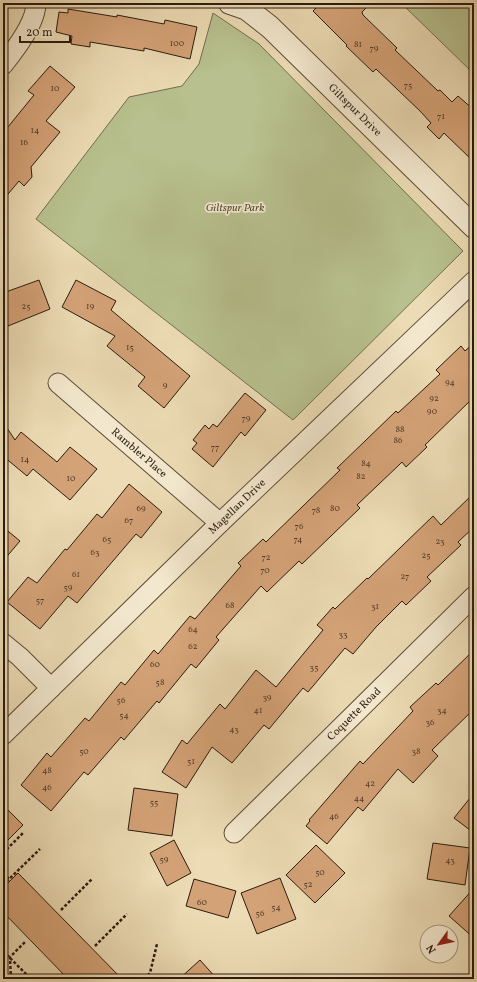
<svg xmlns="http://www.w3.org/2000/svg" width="477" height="982" font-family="Vollkorn,serif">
  <rect width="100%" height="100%" fill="#ecdbb4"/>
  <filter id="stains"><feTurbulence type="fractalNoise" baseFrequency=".005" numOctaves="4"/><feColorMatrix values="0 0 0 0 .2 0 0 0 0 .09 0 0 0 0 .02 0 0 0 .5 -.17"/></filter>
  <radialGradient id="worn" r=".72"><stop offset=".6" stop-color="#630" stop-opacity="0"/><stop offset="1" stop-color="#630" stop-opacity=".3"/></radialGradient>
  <path fill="#b7c08e" stroke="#716e4e" d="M401 3H474V74Z
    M213 13 259 44 463 251 293 420 36 219 129 97 182 86 199 64Z"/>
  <path fill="#d4a277" stroke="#2b1b0f" d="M321 3H371L362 12 363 15 397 48 395 50 438 91 440 90 452 102 458 96 474 110V162L444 133 439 139 427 127 431 123 420 111 376 69 373 72 346 46 347 45 313 11Z
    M68 9 117 17V15L164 24 165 20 197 27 190 59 144 48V51L90 42V47L71 44 72 36 56 32 59 12 68 13Z
    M50 66 75 87 46 121 60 132 31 167 32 177 24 186 19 181 3 200V133L34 95 28 91Z
    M39 280 50 309 8 326 3 313V293Z
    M76 280 116 301 111 310 190 376 164 408 138 386 145 377 107 346 115 336 62 307Z
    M474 343V397L425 445 427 447 406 467 402 462 399 465 357 505 360 508 302 564 299 561 267 592 261 586 216 637 219 640 196 668 191 664 159 703 157 701 124 740 121 737 88 775 84 772 51 811 21 785 47 753 51 757 85 718 89 721 121 682 125 685 154 650 158 654 190 616 195 619 241 566 238 563 263 539 266 542 340 470 337 468 365 441 396 411 398 413 440 374 436 370 461 346 465 351Z
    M245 393 266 410 245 436 241 432 213 467 192 449 197 443 193 440 205 425 209 429 213 424 217 427Z
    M3 422 15 440 21 432 57 462 70 447 97 469 70 500 33 469 27 476 3 456Z
    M129 484 162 512 141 538 136 534 77 603 68 596 40 629 7 602 28 577 37 583 65 549 67 550 97 514 102 518Z
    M474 493V527L458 542 461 545 427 577 431 581 406 605 402 601 376 627 353 654 345 648 308 692 303 688 269 729 264 725 232 763 212 747 186 788 162 772 182 740 187 744 220 704 225 709 256 670 276 687 323 630 317 625 333 607 335 609 367 578 368 579 433 516 441 525Z
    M3 527 20 541 3 561Z
    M474 650V709L432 750 438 756 413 783 398 769 363 811 358 807 327 844 306 826 310 821 309 820 360 761 363 764 413 711 410 707 436 683 438 685Z
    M134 788 178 794 172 836 128 830Z
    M474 793V833L454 818Z
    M3 805 23 825 3 845Z
    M174 840 191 873 167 886 150 853Z
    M433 843 470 848 465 885 427 879Z
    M316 845 345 873 315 903 286 875Z
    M18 873 122 979H68L3 912V888Z
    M280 878 296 919 257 934 241 893Z
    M194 879 236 891 228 918 186 906Z
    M474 888V938L449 916Z
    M200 960 217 979H179Z"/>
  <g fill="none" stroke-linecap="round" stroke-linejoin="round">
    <g stroke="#5b4b38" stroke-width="21">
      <g id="minor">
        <path d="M3 65C15 50 36 23 36 3"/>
        <path id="s1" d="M58 383 220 523"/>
        <path d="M3 643 20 657 51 688"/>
        <path id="s2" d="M3 735 220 523 474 281"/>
        <path id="s3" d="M234 833 474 596"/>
      </g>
    </g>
    <g stroke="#5b4b38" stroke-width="24">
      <g id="tertiary">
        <path id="s4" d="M230 3 247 9 270 27 474 227"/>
      </g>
    </g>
    <path stroke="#2b1b0f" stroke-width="2.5" stroke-dasharray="3 2" stroke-linecap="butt" d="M3 853 23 833
      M3 873 9 879
      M3 885 40 849
      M61 910 92 879
      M95 946 127 914
      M3 951 31 979
      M11 979 10 957 26 941
      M144 979 150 973 157 944"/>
    <use href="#minor" stroke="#f3e8ce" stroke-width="19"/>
    <use href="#tertiary" stroke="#f3e8ce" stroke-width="22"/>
  </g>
  <g text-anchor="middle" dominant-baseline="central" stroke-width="3.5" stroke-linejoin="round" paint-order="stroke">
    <g font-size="9" fill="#553d29">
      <text x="177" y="43">100</text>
      <text x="358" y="44">81</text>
      <text x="374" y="48">79</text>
      <text x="408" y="85">75</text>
      <text x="55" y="88">10</text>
      <text x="441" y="116">71</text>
      <text x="35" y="130">14</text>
      <text x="24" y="142">16</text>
      <text x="26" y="306">25</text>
      <text x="90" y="306">19</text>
      <text x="130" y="347">15</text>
      <text x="450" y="382">94</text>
      <text x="165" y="385">9</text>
      <text x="434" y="398">92</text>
      <text x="432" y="411">90</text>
      <text x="246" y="418">79</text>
      <text x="400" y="429">88</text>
      <text x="398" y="440">86</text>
      <text x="215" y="447">77</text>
      <text x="25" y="459">14</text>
      <text x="366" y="463">84</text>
      <text x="361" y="476">82</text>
      <text x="71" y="478">10</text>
      <text x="141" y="508">69</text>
      <text x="335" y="508">80</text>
      <text x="316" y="510">78</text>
      <text x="129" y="520">67</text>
      <text x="299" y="526">76</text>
      <text x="107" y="539">65</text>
      <text x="298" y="539">74</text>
      <text x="440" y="541">23</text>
      <text x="95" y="552">63</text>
      <text x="426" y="555">25</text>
      <text x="266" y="557">72</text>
      <text x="265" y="570">70</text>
      <text x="76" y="574">61</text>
      <text x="405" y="576">27</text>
      <text x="68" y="587">59</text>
      <text x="40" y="600">57</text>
      <text x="230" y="605">68</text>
      <text x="375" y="606">31</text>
      <text x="193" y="629">64</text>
      <text x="343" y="634">33</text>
      <text x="193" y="646">62</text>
      <text x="155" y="664">60</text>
      <text x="314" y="667">35</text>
      <text x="160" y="682">58</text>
      <text x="267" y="697">39</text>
      <text x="121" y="700">56</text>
      <text x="258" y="710">41</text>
      <text x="442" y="710">34</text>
      <text x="124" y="715">54</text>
      <text x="430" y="722">36</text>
      <text x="234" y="729">43</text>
      <text x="84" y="751">50</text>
      <text x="416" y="751">38</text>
      <text x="191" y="761">51</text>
      <text x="47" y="770">48</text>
      <text x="370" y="783">42</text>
      <text x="47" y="787">46</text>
      <text x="359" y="798">44</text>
      <text x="154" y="802">55</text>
      <text x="334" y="816">46</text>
      <text x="164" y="859">59</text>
      <text x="450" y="860">43</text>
      <text x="320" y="872">50</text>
      <text x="308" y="884">52</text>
      <text x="202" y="902">60</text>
      <text x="276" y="907">54</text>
      <text x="260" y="913">56</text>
    </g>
    <g font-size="11" fill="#2b1b0f" stroke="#f3e8ce">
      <text stroke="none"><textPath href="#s4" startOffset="166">Giltspur Drive</textPath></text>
      <text stroke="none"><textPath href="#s1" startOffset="107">Rambler Place</textPath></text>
      <text stroke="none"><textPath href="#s2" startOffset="327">Magellan Drive</textPath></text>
      <text stroke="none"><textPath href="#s3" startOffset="169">Coquette Road</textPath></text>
    </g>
    <g font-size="11" font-style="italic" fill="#554d35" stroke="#f3e8ce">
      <text x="235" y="208">Giltspur Park</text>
    </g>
  </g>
  <rect width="477" height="982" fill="none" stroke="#ecdbb4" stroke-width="16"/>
  <rect x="4" y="4" width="469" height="974" fill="none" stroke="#2b1b0f" stroke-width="2"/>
  <rect x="8" y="8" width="461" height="966" fill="none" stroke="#2b1b0f"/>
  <g transform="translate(439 944) rotate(237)"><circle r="19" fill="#f3e8ce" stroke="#a39682"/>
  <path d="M0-3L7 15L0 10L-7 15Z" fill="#8f2418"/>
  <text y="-6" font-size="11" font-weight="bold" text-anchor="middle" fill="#2b1b0f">N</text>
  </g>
  <path d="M20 36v6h50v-6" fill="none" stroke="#2b1b0f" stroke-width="2"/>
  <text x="26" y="36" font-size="12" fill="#2b1b0f" stroke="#f3e8ce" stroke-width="3" paint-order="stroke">20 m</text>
  <rect width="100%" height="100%" filter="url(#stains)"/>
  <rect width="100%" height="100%" fill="url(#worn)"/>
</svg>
